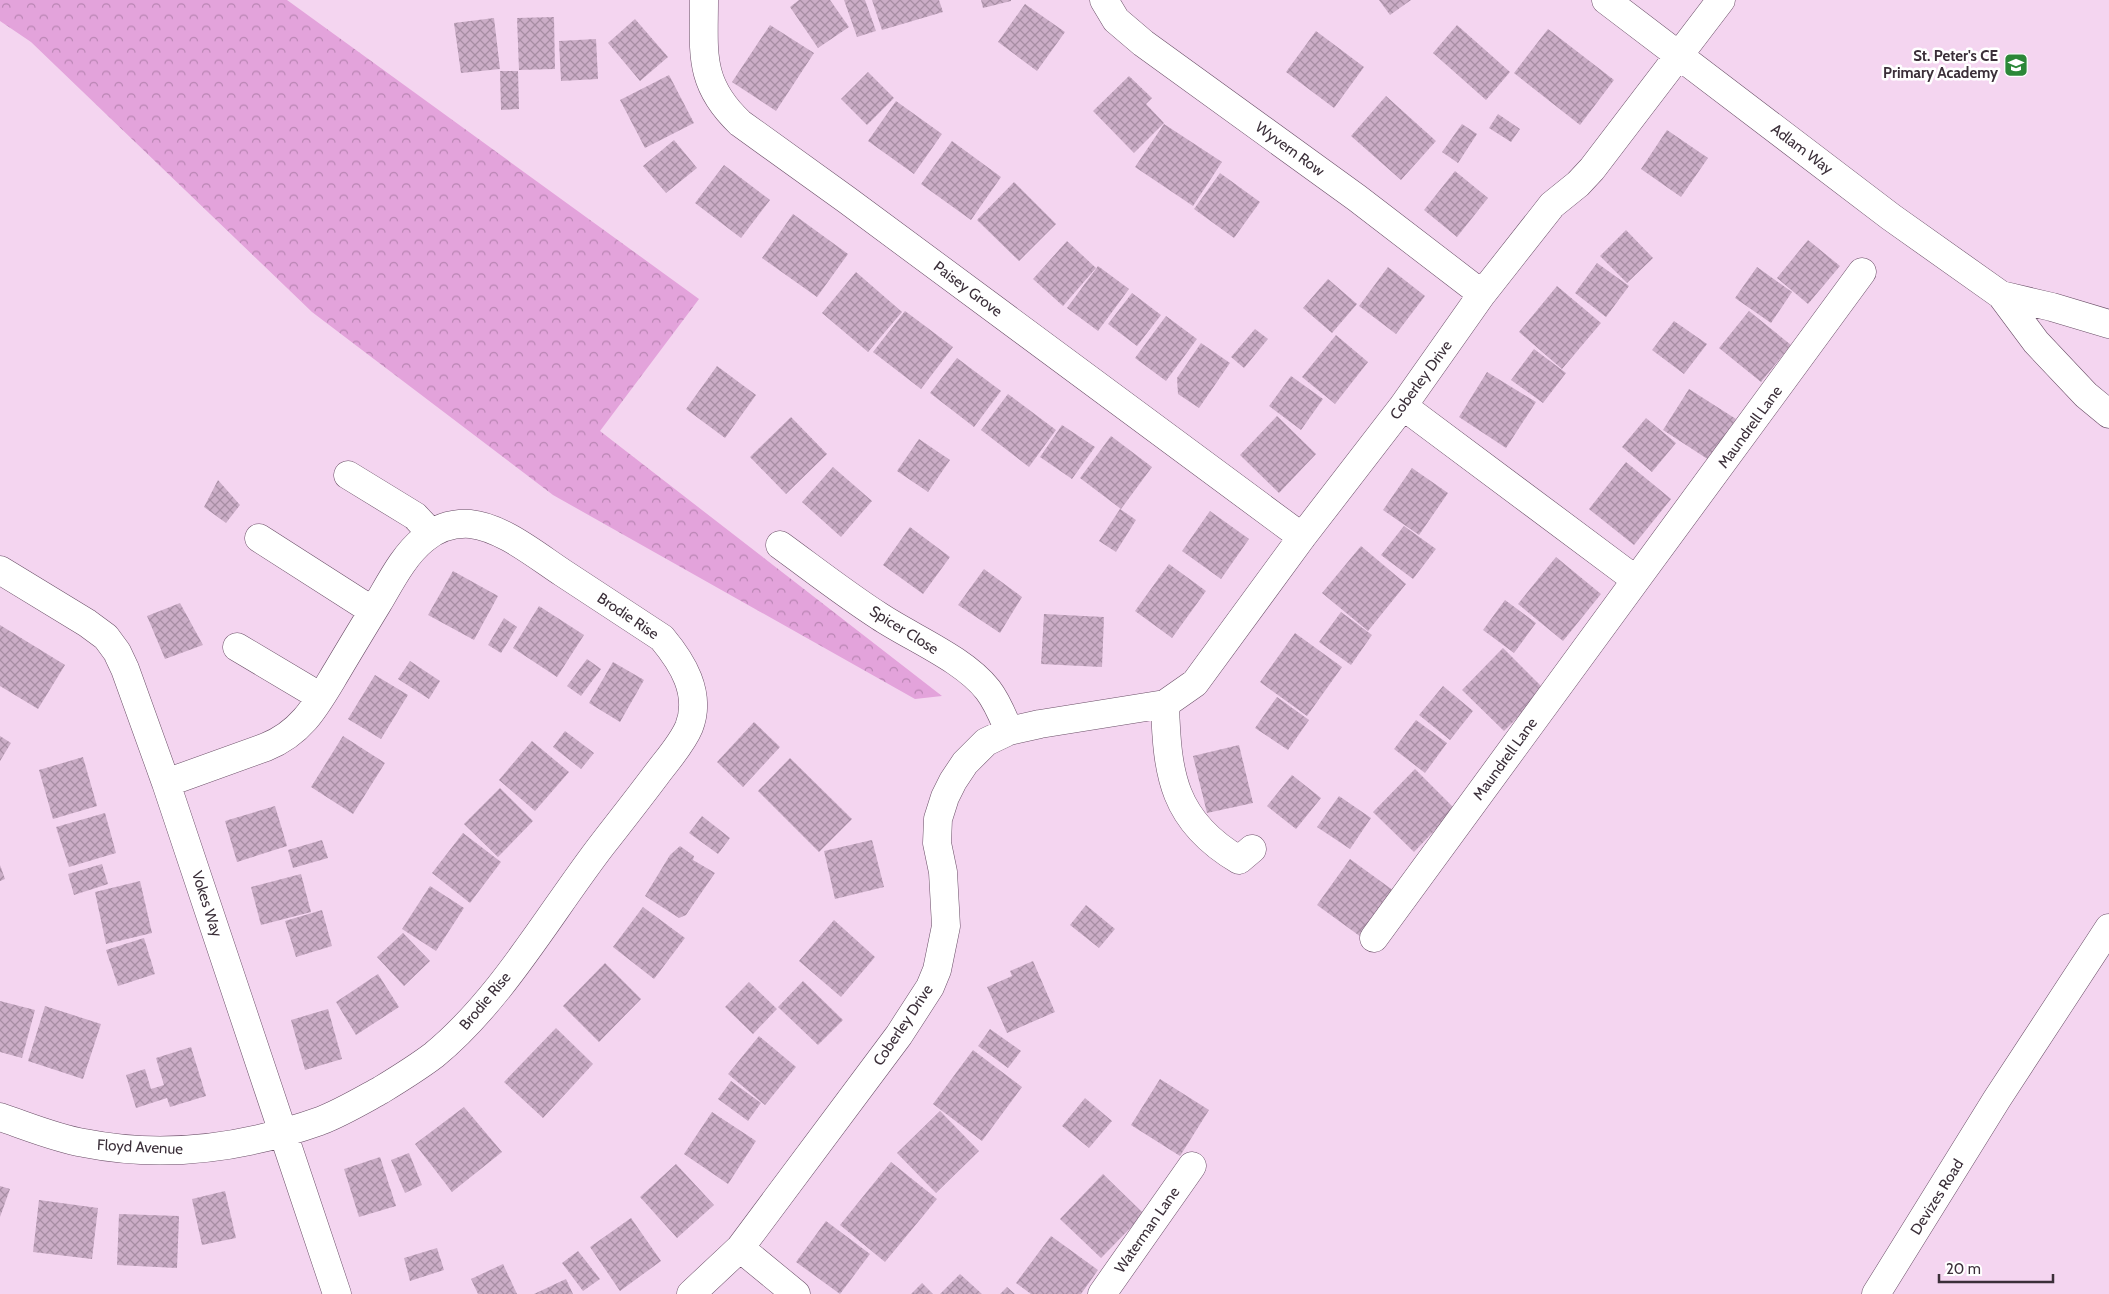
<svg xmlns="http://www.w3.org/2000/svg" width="2109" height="1294" font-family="Cabin,sans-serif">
  <defs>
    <pattern id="forest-crowns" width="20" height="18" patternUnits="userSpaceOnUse" patternTransform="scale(1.25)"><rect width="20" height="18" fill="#e3a3db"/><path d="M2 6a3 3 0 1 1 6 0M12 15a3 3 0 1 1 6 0" fill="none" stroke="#b985b3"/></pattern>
    <pattern id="building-cross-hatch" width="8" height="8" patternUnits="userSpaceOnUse" patternTransform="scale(1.25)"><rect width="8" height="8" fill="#cbadc7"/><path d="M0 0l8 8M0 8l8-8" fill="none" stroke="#a68da3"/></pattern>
  </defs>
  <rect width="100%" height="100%" fill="#f4d5f0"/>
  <path fill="url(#forest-crowns)" d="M0 0H287L699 299 600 431 942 696 915 699 553 495 312 312 31 42 0 21Z"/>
  <path fill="url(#building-cross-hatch)" d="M799 0H830L849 27 818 48 790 7Z
    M844 0H865L876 31 857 37Z
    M872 0H939L943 12 882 30Z
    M981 0H1011V1L983 8Z
    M1379 0H1411L1390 15Z
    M1025 4 1065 32 1037 71 998 42Z
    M554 17 555 69 519 70 517 18Z
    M494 18 500 69 461 73 454 23Z
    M635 19 668 57 640 81 608 43Z
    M770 25 814 53 776 111 732 82Z
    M1457 25 1510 72 1486 100 1433 53Z
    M1548 29 1614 80 1580 125 1514 73Z
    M1316 31 1364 67 1334 108 1286 72Z
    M596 39 598 79 561 81 559 41Z
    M500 71H518L519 109 501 110Z
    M868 72 894 98 867 125 841 99Z
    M669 75 694 123 645 148 620 100Z
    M1129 76 1152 98 1146 104 1164 123 1134 153 1093 111Z
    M1386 96 1436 141 1401 180 1351 136Z
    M896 101 942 134 914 174 868 141Z
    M1498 114 1520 129 1511 142 1489 128Z
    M1164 124 1222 162 1193 206 1135 167Z
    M1462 124 1477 134 1458 163 1442 152Z
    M1667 130 1708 158 1681 197 1641 169Z
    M674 140 697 168 666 193 643 166Z
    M952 141 1001 177 971 220 921 184Z
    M724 165 770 200 741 238 695 203Z
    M1455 171 1488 198 1457 237 1424 210Z
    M1220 173 1260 202 1234 238 1194 209Z
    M1014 182 1056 224 1019 261 977 220Z
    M793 214 848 254 817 297 762 258Z
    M1626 230 1653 258 1627 283 1600 256Z
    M1808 240 1840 266 1808 304 1777 278Z
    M1067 241 1096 268 1063 306 1033 279Z
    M1597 263 1629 286 1606 317 1575 293Z
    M1098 266 1129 289 1098 331 1067 308Z
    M1388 267 1425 296 1396 334 1359 306Z
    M1757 267 1792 292 1771 323 1735 298Z
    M856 272 902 312 868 352 822 313Z
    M1328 279 1357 304 1332 333 1303 308Z
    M1557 286 1601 323 1562 369 1519 332Z
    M1132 293 1161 315 1137 346 1108 324Z
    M905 311 953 347 921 389 873 352Z
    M1749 311 1791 345 1761 382 1719 348Z
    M1166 316 1197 339 1166 381 1135 358Z
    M1674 321 1707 344 1684 374 1652 350Z
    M1255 329 1268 339 1244 368 1231 357Z
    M1336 335 1368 362 1335 404 1302 377Z
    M1201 343 1230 363 1199 408 1178 394 1177 378Z
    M1534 349 1566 373 1543 403 1511 380Z
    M957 358 1001 391 974 427 930 393Z
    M717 366 756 395 725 438 686 409Z
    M1487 372 1536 402 1506 448 1459 417Z
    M1291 376 1323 399 1301 430 1269 406Z
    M1689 389 1736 419 1709 460 1663 430Z
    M1008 394 1056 430 1029 467 981 430Z
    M1277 416 1316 454 1279 493 1240 455Z
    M791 417 827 454 786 494 750 457Z
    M1646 418 1676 443 1652 472 1622 447Z
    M1062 425 1095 447 1072 479 1040 457Z
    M1111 436 1152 467 1121 509 1080 478Z
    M919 439 950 460 928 492 897 471Z
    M1626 462 1671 499 1634 545 1589 509Z
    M833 467 872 501 841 537 802 502Z
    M1412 468 1448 493 1419 535 1383 510Z
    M218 480 240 505 226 523 204 507Z
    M1120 509 1136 520 1116 552 1099 541Z
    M1210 511 1249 539 1221 579 1182 551Z
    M1404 526 1436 549 1413 579 1381 555Z
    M910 527 950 557 923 594 883 565Z
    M1361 546 1406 584 1368 631 1322 593Z
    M1556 557 1601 594 1563 641 1518 604Z
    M1169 564 1206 591 1172 638 1135 611Z
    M984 569 1022 597 1000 633 958 605Z
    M453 571 498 596 474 640 428 615Z
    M1505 600 1536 623 1514 653 1483 630Z
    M180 603 203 645 165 659 147 616Z
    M539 606 584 635 557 677 513 648Z
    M1341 612 1372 635 1351 665 1319 642Z
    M1044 614 1104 617 1102 667 1041 664Z
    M504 618 517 627 501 653 488 645Z
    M0 625 65 665 38 709 0 686Z
    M1295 633 1342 667 1307 716 1260 682Z
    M1503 648 1545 690 1504 731 1462 690Z
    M587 659 601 669 581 696 567 686Z
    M410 661 440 681 429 699 398 679Z
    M613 662 644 680 620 722 589 703Z
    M375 675 408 695 381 739 348 719Z
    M1443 686 1473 711 1450 740 1419 715Z
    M1277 697 1309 720 1288 750 1255 728Z
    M1416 720 1447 743 1425 773 1394 749Z
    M754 722 780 747 743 787 717 762Z
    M565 731 594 753 581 769 553 747Z
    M0 736 11 743 0 761Z
    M343 736 385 763 353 814 311 787Z
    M532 741 569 772 535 811 499 780Z
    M1239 745 1253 803 1207 813 1193 756Z
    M83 757 97 806 53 819 39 770Z
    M790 758 852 819 819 852 758 791Z
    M1415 769 1455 809 1414 852 1373 812Z
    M1292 775 1321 798 1296 829 1267 806Z
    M500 788 533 821 498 857 464 824Z
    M1339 796 1371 818 1350 849 1317 827Z
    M275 806 287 846 237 862 225 821Z
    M105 813 116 853 69 867 56 827Z
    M702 816 730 838 718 854 689 833Z
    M463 833 501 862 470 903 432 873Z
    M322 840 328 858 293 868 288 850Z
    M872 840 884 887 835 899 824 851Z
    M680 846 694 856 693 860 715 873 686 915 679 918 645 896 670 855Z
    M1350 859 1394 891 1361 937 1317 905Z
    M102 864 108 884 74 895 68 874Z
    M0 865 5 879 0 881Z
    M301 874 311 912 261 925 251 887Z
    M140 881 152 933 106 944 95 892Z
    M430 886 464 908 436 951 402 929Z
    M1086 905 1115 929 1099 948 1070 925Z
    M643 907 685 938 654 979 613 947Z
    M322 910 332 946 296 957 285 921Z
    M834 920 875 957 841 997 799 961Z
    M403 933 430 961 404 986 377 957Z
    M144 938 155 974 118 986 106 950Z
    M1033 961 1055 1012 1007 1033 987 987 1012 976 1010 971Z
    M605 963 641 999 599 1042 563 1006Z
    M378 974 399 1007 356 1035 336 1002Z
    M803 981 843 1020 818 1045 778 1007Z
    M749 982 777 1009 753 1034 725 1007Z
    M0 1001 35 1010 22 1058 0 1052Z
    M45 1006 101 1024 83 1079 28 1061Z
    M328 1009 342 1059 305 1070 291 1020Z
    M556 1028 593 1064 543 1118 504 1082Z
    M990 1029 1021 1051 1008 1068 978 1046Z
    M759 1036 796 1067 765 1105 728 1074Z
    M191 1047 206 1096 170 1107 167 1098 136 1108 126 1075 145 1069 151 1089 164 1085 156 1058Z
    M973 1050 1022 1087 982 1141 933 1104Z
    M1160 1079 1209 1110 1180 1156 1131 1125Z
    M731 1081 761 1103 748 1121 718 1099Z
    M1085 1098 1112 1121 1089 1148 1062 1126Z
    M464 1107 502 1152 452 1192 415 1144Z
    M940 1111 979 1151 936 1193 897 1153Z
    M712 1112 756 1141 728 1184 684 1154Z
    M409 1153 422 1185 405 1193 391 1160Z
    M380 1157 396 1206 359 1217 344 1169Z
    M891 1162 937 1199 885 1262 840 1225Z
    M676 1164 714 1205 677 1238 640 1197Z
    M1103 1174 1144 1214 1101 1258 1060 1219Z
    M0 1186 10 1189 0 1217Z
    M225 1191 236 1238 202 1245 192 1199Z
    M39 1200 98 1208 92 1259 33 1252Z
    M119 1214 179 1216 177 1268 117 1265Z
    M631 1218 661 1261 620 1291 590 1247Z
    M826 1221 870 1254 840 1294 796 1262Z
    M1051 1236 1098 1270 1081 1294H1031L1016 1283Z
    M437 1248 444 1270 410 1281 404 1258Z
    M578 1251 600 1279 583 1291 562 1263Z
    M503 1264 517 1294H478L471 1279Z
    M960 1274 982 1294H940Z
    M566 1279 573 1294H534Z
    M922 1283 933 1294H911Z
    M1007 1287 1015 1294H1000Z"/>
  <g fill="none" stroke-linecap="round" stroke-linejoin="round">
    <g stroke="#6a4f67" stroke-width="29">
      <path id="minor" d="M704 0C704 53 698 83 740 123L847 200 1302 537
        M1104 0 1116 20 1143 43 1357 198 1482 294
        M1606 0 1891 217 2001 295 2036 342 2086 395 2109 414
        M2001 295 2052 307 2109 324
        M1403 406 1636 580 1862 272
        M348 475 415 516 431 533
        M259 538 373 611
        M780 545C813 569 845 594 879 616 912 638 964 659 988 690 998 703 1003 717 1009 731
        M0 570 87 623 106 637 117 652 125 669 166 783 337 1294
        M237 647 321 697
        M1165 704C1167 775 1173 821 1239 860L1252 849
        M1374 938 1636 580
        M0 1117C27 1126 55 1138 84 1143 164 1159 244 1148 320 1121 341 1113 361 1101 381 1090 399 1079 417 1068 434 1055 501 1000 549 914 602 845 620 822 638 799 656 775 667 760 682 744 689 727 702 693 682 662 662 638 629 616 596 595 563 573 537 556 502 527 470 524 453 523 437 528 424 539 404 555 391 581 378 603 364 626 350 649 337 671 317 704 303 732 266 747L166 783
        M740 1248 796 1294
        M691 1294 740 1248 899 1035 930 987 937 970 946 926 943 872 937 843 938 819 945 797 953 781 965 763 986 742 1009 731 1040 724 1165 704 1195 683 1302 537 1403 406 1482 294 1552 205 1578 184 1592 169 1721 0
        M1102 1294 1192 1166"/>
    </g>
    <g stroke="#6a4f67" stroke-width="29">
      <path id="major" d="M1876 1294 1997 1099 2109 928"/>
    </g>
    <use href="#minor" stroke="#fff" stroke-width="28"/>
    <use href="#major" stroke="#fff" stroke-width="28"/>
  </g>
  <defs>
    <g id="school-square" transform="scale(1.25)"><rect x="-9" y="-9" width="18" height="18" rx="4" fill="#2b8738" stroke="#fff"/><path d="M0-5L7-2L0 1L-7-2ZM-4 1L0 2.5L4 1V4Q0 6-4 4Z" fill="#fff"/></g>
  </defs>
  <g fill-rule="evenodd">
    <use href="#school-square" x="2016" y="65"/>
  </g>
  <g text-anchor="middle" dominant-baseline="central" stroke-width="5" stroke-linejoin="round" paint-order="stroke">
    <g font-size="15" font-weight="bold" fill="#3b2f39" stroke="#fff" text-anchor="end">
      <text x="1998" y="56">St. Peter's CE<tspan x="1998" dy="17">Primary Academy</tspan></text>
    </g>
    <g font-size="15" fill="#3b2f39" stroke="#fff">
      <text transform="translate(1290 149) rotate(36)">Wyvern Row</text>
      <text transform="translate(1802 149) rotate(37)">Adlam Way</text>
      <text transform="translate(968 289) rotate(37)">Paisey Grove</text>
      <text transform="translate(1421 380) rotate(-54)">Coberley Drive</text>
      <text transform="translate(1750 427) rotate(-54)">Maundrell Lane</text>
      <text transform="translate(628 616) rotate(34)">Brodie Rise</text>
      <text transform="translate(904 630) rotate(32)">Spicer Close</text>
      <text transform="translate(1505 759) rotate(-54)">Maundrell Lane</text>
      <text transform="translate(207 904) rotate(72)">Vokes Way</text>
      <text transform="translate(485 1001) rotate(-50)">Brodie Rise</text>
      <text transform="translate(903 1025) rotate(-56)">Coberley Drive</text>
      <text transform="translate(140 1147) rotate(3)">Floyd Avenue</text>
      <text transform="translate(1937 1197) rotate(-58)">Devizes Road</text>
      <text transform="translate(1147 1230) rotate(-55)">Waterman Lane</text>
    </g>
  </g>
  <path d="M1939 1274v8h114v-8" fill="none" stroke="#3b2f39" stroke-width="2.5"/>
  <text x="1946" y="1274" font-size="15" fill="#3b2f39" stroke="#ffffff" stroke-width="4" paint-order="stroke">20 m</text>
</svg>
